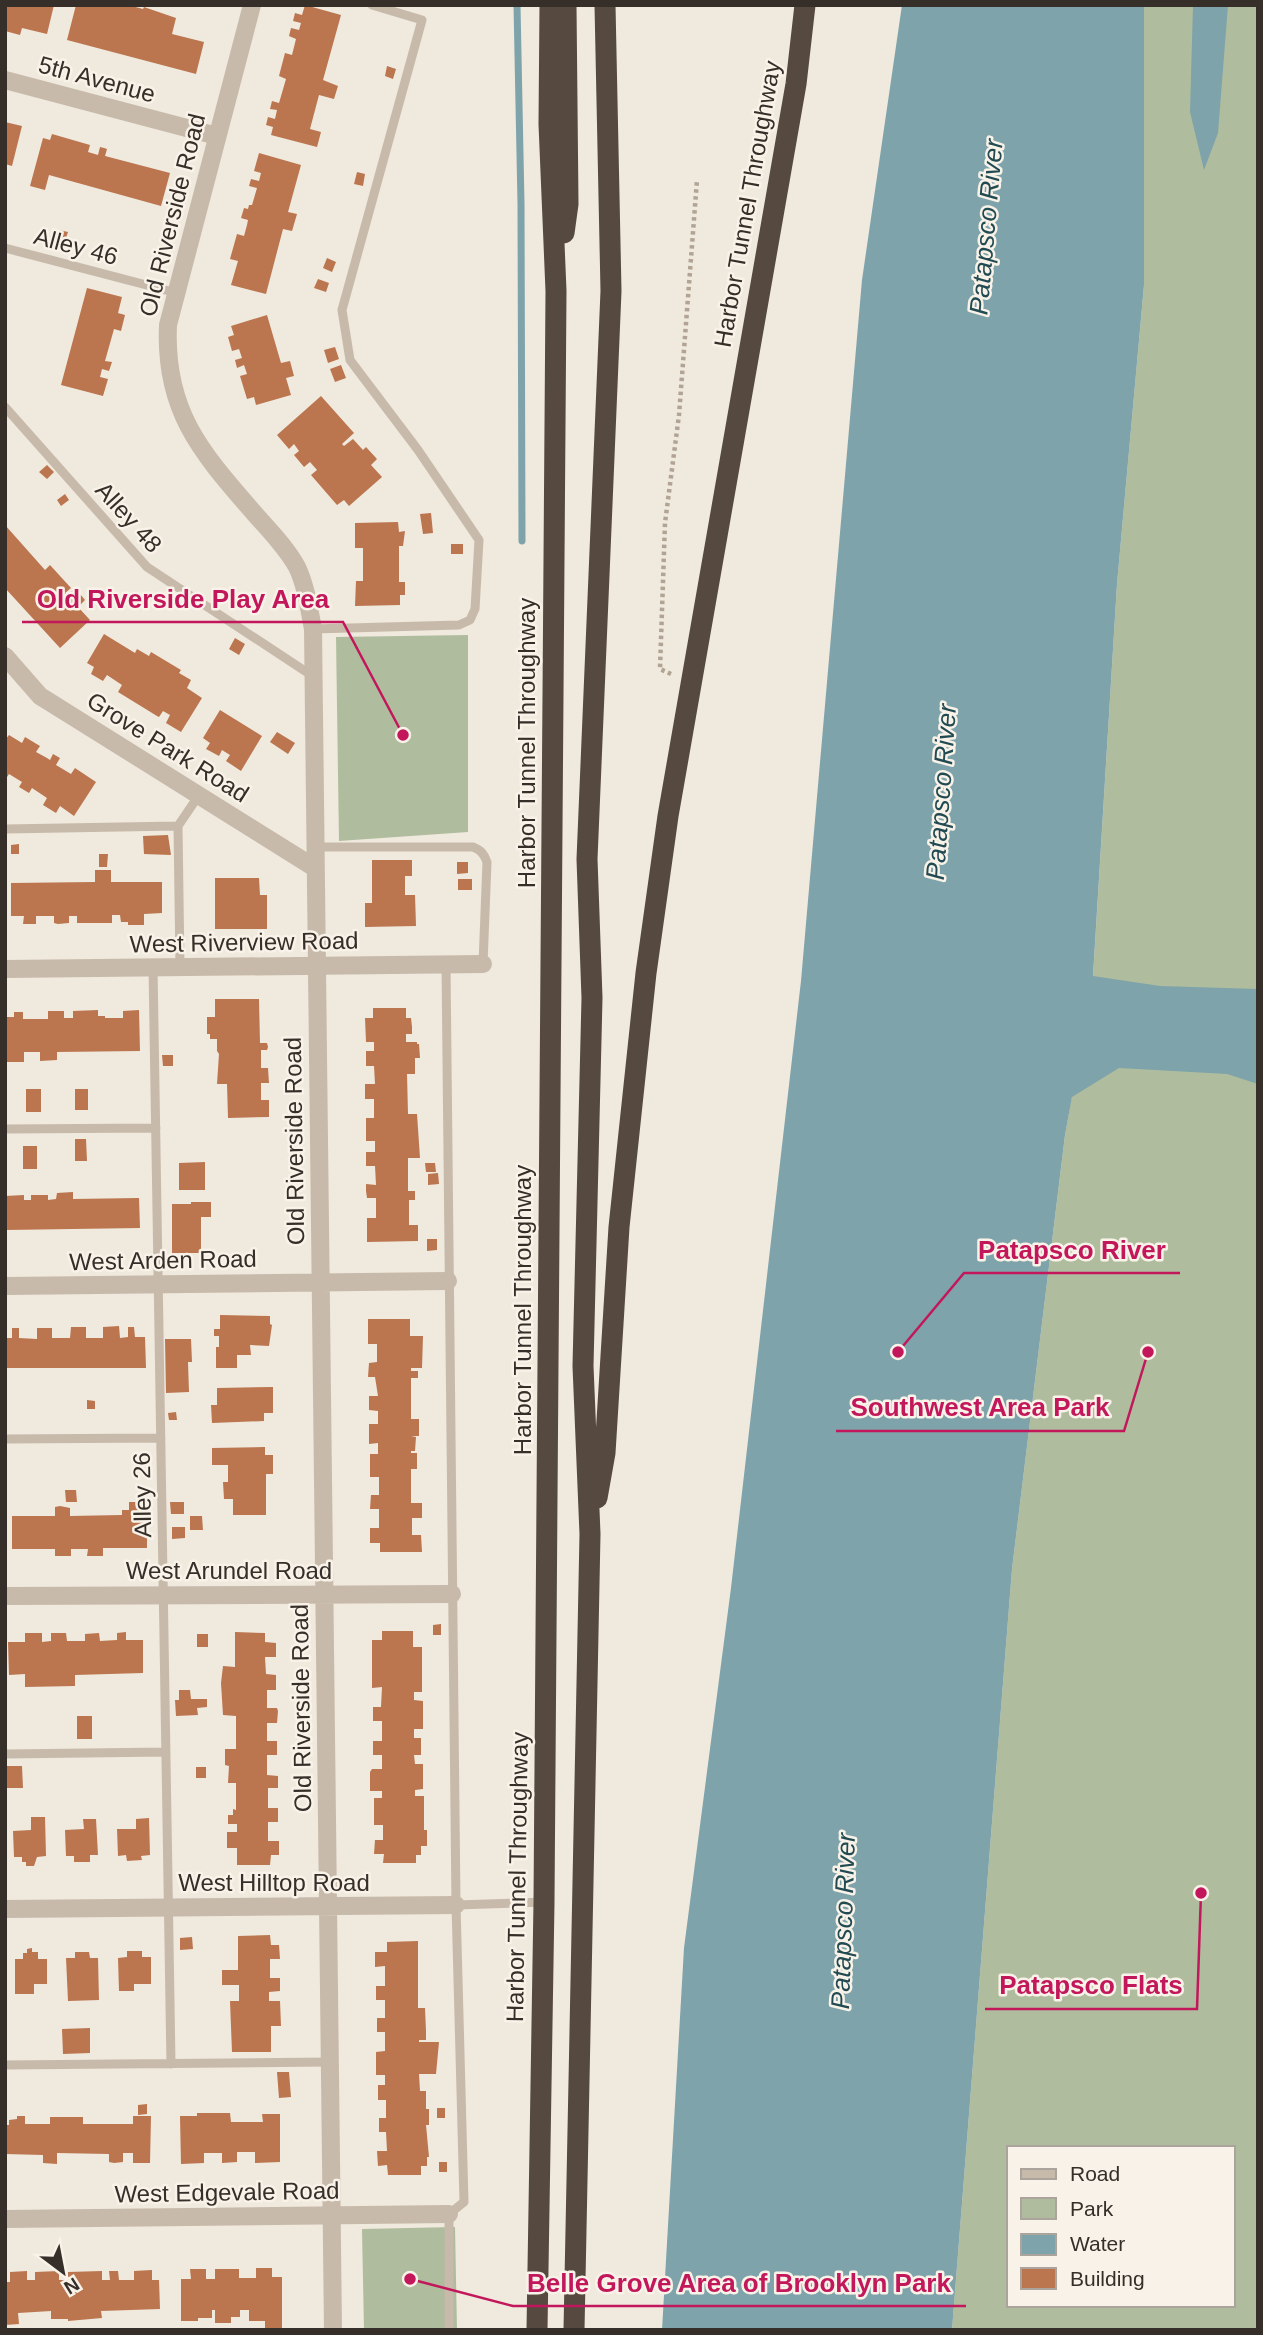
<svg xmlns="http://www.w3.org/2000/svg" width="1263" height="2335" font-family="Arial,sans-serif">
  <rect width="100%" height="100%" fill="#f0e9dd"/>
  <path fill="#afbd9e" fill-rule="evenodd" d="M1144 5H1258V2330H952L1012 1569 1065 1135 1093 977 1117 584 1144 285ZM1009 2148H1233V2305H1009Z
    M468 635V832L339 841 336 637Z
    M455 2227 457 2330H364L362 2229Z"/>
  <path fill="#7ea3aa" d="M902 5H1144V285L1117 584 1093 976 1160 986 1258 989V1084L1227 1074 1119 1068 1072 1097 1065 1135 1012 1569 952 2330H662L684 1948 731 1588 801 981 862 280Z
    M1193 5H1228L1218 133 1204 170 1190 112Z"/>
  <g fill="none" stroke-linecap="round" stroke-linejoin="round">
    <path stroke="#7ea3aa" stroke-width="7" d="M517 5 521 204 522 541"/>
  </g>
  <path fill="#bb754f" d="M5 5H54L47 34 22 28 20 35 5 31Z
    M76 5H128L143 9 144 7 176 18 172 34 204 42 196 74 67 40Z
    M305 5 341 15 323 80 338 86 334 99 319 95 310 129 321 132 317 147 271 135 273 127 266 125 268 117 275 119 277 110 270 109 272 101 279 103 286 79 279 76 280 72 285 53 292 55 296 39 289 36 291 28 299 30 301 23 293 21 295 13 302 15Z
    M387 66 396 69 393 79 385 76Z
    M5 122 22 126 12 166 5 164Z
    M52 134 90 145 88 152 98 155 100 147 104 148 107 149 105 156 170 173 161 206 49 175 45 190 30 186 43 138 50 140Z
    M259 153 301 165 288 212 297 214 292 231 283 229 266 294 231 285 238 261 230 259 237 234 244 236 247 225 248 220 241 218 244 208 248 209 249 205H252L257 188 249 186 251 179 259 181 261 173 254 171Z
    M357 172 365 174 363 186 354 184Z
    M59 230 68 232 65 241 57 239Z
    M327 258 336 262 332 272 323 268Z
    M318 279 329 283 326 292 314 288Z
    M87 288 122 297 118 313 125 315 121 331 114 329 105 361 112 362 109 371 102 369 100 377 108 379 103 396 61 385Z
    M267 315 281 363 290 361 294 376 286 378 291 395 256 405 254 397 247 399 240 376 247 374 244 365 237 368 235 360 242 358 239 349 232 351 228 337 234 335 231 326Z
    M335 347 339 359 328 363 324 350Z
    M341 365 346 378 335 382 330 369Z
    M321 396 354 433 342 444 344 446 353 439 363 450 366 447 377 459 371 465 382 477 349 506 344 500 337 505 311 475 317 470 310 462 304 467 294 455 299 451 294 444 289 449 277 435Z
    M47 465 54 472 47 479 39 472Z
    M65 494 69 500 61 506 57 500Z
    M431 513 433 533 423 534 420 514Z
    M398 522 399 532 405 531 403 546H399V582H405V595H400V605L355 606 356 581H363V548H355V523Z
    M5 525 45 570 50 565 71 588 65 593 68 595 75 588 85 600 78 607 90 620 60 648 5 588Z
    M451 544H463V554H451Z
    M104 634 135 653 137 649 149 656 151 652 181 670 179 673 191 680 187 688 202 698 181 732 166 723 170 715 163 711 159 717 157 716 118 692 122 685 107 675 103 681 91 674 94 667 87 663Z
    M235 638 245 644 239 655 229 649Z
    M220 710 262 736 241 771 226 761 230 755 222 750 219 756 206 749 210 743 203 738Z
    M277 732 295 743 288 754 270 742Z
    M9 735 22 743 25 737 40 746 36 752 47 758 50 760 53 754 60 758 56 765 71 774 75 768 96 782 74 816 60 806 56 813 43 805 47 798 32 788 29 793 19 787 22 782 9 774 7 777 5 776V740Z
    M168 835 171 855 144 854 143 836Z
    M19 844V854H11V845Z
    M99 854H108L107 867H99Z
    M372 860H412V876H405V895H415L416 926 365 927V903H372Z
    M457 862H468V873L457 874Z
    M95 870H111V882H162V913L144 914V925H128V922H121L120 915H112V923H77V916H69V923L58 924 54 923V916H36V924H23L24 916H11V883L95 882Z
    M215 878H259L260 895H267V929H215Z
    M458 879H472V890H458Z
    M215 999H259L260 1043H267L268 1047 267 1050H261V1068H268L269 1083H261V1100H269V1117L228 1118 227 1084H217L219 1054 217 1051V1039H210V1034H207V1017H215Z
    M373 1008H406V1018H411L412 1027V1034H406V1042H417V1044H419L420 1058H415V1074H407L408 1114H417L420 1158H408V1191H415V1200H409V1225H418V1241L367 1242V1218H376V1198H367L366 1191V1184L376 1185 375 1166H366V1152H375V1141H366V1118H374V1099H365V1084H375L374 1066H366V1051H374V1042H366L365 1018H373Z
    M98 1010V1016H105V1018H123V1011L139 1010 140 1051 57 1052V1060L40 1061V1052H24V1062H5V1020L7 1017H14V1012H23V1019H48V1011H64V1018H73V1011Z
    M162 1055H173V1066H163Z
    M26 1089H41V1112H26Z
    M75 1089H88V1110H75Z
    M75 1139H86L87 1161H75Z
    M23 1146H37V1169H23Z
    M205 1162V1190H179V1163Z
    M425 1163H435L436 1172H426Z
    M438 1173 439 1184 428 1185V1174Z
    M73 1192V1199L139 1198 140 1228 5 1230V1196L24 1195V1200H31V1195H48V1200L56 1199 57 1193Z
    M191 1202H211V1217H201V1253H172V1204H191Z
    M427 1239H437V1250L427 1251Z
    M220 1315 270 1316V1324L272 1325 269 1346 250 1345 251 1355H237V1368H216V1347H219V1336H214V1329H220Z
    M368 1319H410V1336H423L422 1368H411V1371H418V1378H411V1419H419V1436H411L416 1437 415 1451H411V1453H417V1469H411V1503H422V1518H412V1535H421L422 1552H380V1543H370V1528H379V1509H370L371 1495H379V1477H370V1454H378V1443L369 1444V1424H378V1411L369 1410V1396H378L375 1377H368L369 1363 377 1362V1344H368Z
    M119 1326 120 1338 128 1337V1327H134L135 1337H145L146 1368H5V1338H12V1328H19V1338L37 1339V1328H52V1338H70L71 1327H86V1338H103V1327Z
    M165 1339H191L192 1362H188L189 1392 166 1393Z
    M273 1387V1413H264V1421L212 1423 211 1405H217V1388Z
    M87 1400 95 1401V1409H87Z
    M176 1412 177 1420H169L168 1413Z
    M265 1447V1455H273V1474H266V1515H233V1499H224L223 1482H228V1465H212V1448Z
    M65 1490H76L77 1502H66Z
    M129 1502H147V1548H103V1556H87L88 1549H71V1556H55V1549H12V1516H55V1507L60 1506 70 1508V1516L122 1515V1510H129Z
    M170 1502H184V1514H171Z
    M190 1516H202L203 1530H190Z
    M172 1527H185V1538L172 1539Z
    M441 1624V1635H433V1625Z
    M382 1631H413V1647H422V1692H414V1700L423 1701V1729H414V1738H421V1755H414L415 1764H423V1789L415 1790V1796H424V1830H427V1846H421V1855H416V1863H383L384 1854H374L375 1840H383V1825H374V1798H382V1791H370V1772L372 1769H382V1755H373V1741H382V1721H373V1707H381L382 1687 372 1688V1640H382Z
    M126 1632V1640H143V1673L75 1675V1686L25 1687V1674L9 1675 8 1642H25V1633H42V1642L51 1641V1633H66L67 1641H85V1634L99 1633 100 1641 117 1640V1633Z
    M235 1632 265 1633V1642L276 1643V1657H265L266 1674 276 1675V1690H267V1708H277L278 1711 277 1723H267V1741H277V1755H267V1775L278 1776V1788H268V1808H278V1822H268V1841H279V1855H271L270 1865H237V1848H227V1832H237V1824H228V1815H233V1809L236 1810V1783H228L229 1766 225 1765V1749H236V1716L223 1715 221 1683 223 1666 235 1667Z
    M197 1634H208V1647H197Z
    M179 1690H190L191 1699H207V1707L197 1708 198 1715 176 1716 175 1700H179Z
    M77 1716H92V1739H77Z
    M5 1766H22L23 1788H5Z
    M196 1767H206V1778H196Z
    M31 1817H45L46 1856 37 1857 34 1866H26V1862H22V1857H14L13 1831 31 1830Z
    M149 1818 150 1855 141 1856 142 1860 127 1861 126 1855 118 1856 117 1829H136V1819Z
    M83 1819H96L98 1855H90V1862H74V1856H66L65 1830 84 1829Z
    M270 1935 271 1945H279L280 1959H270V1978H280V1991L269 1992V2001H280L281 2026H271V2052H232L230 2001H239V1985H222V1970H238V1936Z
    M192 1937 193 1949 180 1950V1938Z
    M418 1941V2008H425L426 2031V2040H419V2042H439L436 2074H419L420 2091H426V2109H429V2125H426L429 2157H427V2166H421V2175H388L387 2165 378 2166 377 2151H387L386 2132H379V2118H386V2100H378V2085H385V2075H376V2052L385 2051V2032H377V2018H385V2000H376V1986H385V1966L375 1967V1952H387V1942Z
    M32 1948V1952H38V1959H47V1984H34V1994H15V1959H23V1953H27V1949Z
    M127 1951H142V1957H151V1984H134V1991H119L118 1958 127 1957Z
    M75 1952H89L90 1958H98L99 2000 68 2001 66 1958H75Z
    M90 2028V2053L63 2054 62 2029Z
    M277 2072H289L291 2097 279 2098Z
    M147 2104V2114L138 2115V2105Z
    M437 2108H445V2118H437Z
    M197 2113H230L231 2122H263L262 2114H280V2162L255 2163V2152H237V2162L222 2163V2153H204V2163L181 2164 180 2116H197Z
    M17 2116H25V2124H50V2117H83V2124H133V2116H151L150 2163H133V2153H123V2162L114 2163 109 2162V2154L57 2153V2164L43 2163V2155L5 2154V2125H9V2120L17 2119Z
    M439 2162H447V2172H439Z
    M256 2268H272V2277H282V2330H265V2321H249V2310H240V2317H231V2323H215V2310H212V2318H198V2321H181V2279H191L190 2269H206V2279H215V2269H239V2278H256Z
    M152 2270V2280H159L160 2309 101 2311 102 2318 68 2321V2319H51V2311L18 2313 19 2324 5 2325V2282H10V2272L27 2271V2280H35V2272L59 2271V2280H68V2272L102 2271V2280H110L109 2271H118L119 2280H134V2271Z"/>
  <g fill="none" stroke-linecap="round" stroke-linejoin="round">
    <path stroke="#b2a494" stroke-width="4.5" stroke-dasharray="3.5 3.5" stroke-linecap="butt" d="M671 674 660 669 665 523 679 415 697 180"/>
    <path stroke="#c7baaa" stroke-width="9" d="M5 248 177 293
      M5 407 147 567 314 677
      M313 629 459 625 470 620 475 609 479 540 418 450 350 360 342 310 422 20 372 5
      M5 829 178 826
      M315 847H473C481 850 484 854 487 862L483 964
      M446 965 456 1905 464 2202 449 2214V2330
      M153 967 171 2064
      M180 967 178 826 199 795
      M5 1129 156 1128
      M5 1439 161 1438
      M5 1754 166 1752
      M456 1905 544 1902
      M5 2065 330 2062"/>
    <path stroke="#c7baaa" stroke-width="18" d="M252 5 168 325C164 411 201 452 254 513 269 530 286 547 297 567 306 586 309 608 313 629L333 2330
      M5 80 217 136
      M5 656 40 696 315 868
      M5 969 483 964
      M5 1286 448 1281
      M5 1596 452 1594
      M5 1909 456 1905
      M5 2219 449 2214"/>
    <path stroke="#554940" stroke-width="21" d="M564 233 568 204 566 5
      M597 1498 605 1453 619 1227 646 973 668 816 796 84 805 5
      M537 2330 544 1902 556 291 549 124 550 5
      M574 2330 590 1534 583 1366 592 998 587 859 611 291 605 5"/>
  </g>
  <g text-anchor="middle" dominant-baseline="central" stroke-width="5" stroke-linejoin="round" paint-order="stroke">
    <g font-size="24" fill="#352e29" stroke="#f8f2e8">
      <text transform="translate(97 79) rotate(15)">5th Avenue</text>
      <text transform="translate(747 204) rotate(-80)">Harbor Tunnel Throughway</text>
      <text transform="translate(172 215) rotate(-76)">Old Riverside Road</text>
      <text transform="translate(76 246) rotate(15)">Alley 46</text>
      <text transform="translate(129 517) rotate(48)">Alley 48</text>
      <text transform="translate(526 743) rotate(-90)">Harbor Tunnel Throughway</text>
      <text transform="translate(168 747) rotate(32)">Grove Park Road</text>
      <text transform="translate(244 942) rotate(-1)">West Riverview Road</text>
      <text transform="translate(294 1141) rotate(-91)">Old Riverside Road</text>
      <text transform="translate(163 1260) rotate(-1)">West Arden Road</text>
      <text transform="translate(522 1310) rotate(-90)">Harbor Tunnel Throughway</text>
      <text transform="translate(142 1495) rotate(-91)">Alley 26</text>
      <text x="229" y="1570">West Arundel Road</text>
      <text transform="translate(301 1708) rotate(-91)">Old Riverside Road</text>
      <text transform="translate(517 1877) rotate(-89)">Harbor Tunnel Throughway</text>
      <text x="274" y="1882">West Hilltop Road</text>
      <text transform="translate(227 2192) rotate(-1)">West Edgevale Road</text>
    </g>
    <g font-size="26" font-style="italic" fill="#224a52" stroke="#f8f2e8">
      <text transform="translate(986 227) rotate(-85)">Patapsco River</text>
      <text transform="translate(941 792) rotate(-86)">Patapsco River</text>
      <text transform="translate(843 1921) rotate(-88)">Patapsco River</text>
    </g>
  </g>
  <path fill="none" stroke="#c2185b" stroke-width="2.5" d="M403 735L343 622H22M898 1352L964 1273H1180M1148 1352L1124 1431H836M1201 1893L1197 2009H985M410 2279L513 2306H966"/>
  <g fill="#c2185b" stroke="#f8f2e8" stroke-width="2.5">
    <circle cx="403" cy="735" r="7"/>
    <circle cx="898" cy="1352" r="7"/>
    <circle cx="1148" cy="1352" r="7"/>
    <circle cx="1201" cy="1893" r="7"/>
    <circle cx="410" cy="2279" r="7"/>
  </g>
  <g font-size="26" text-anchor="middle" font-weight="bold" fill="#c2185b" stroke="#f8f2e8" stroke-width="5" stroke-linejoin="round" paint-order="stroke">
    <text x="183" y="608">Old Riverside Play Area</text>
    <text x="1072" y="1259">Patapsco River</text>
    <text x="980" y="1416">Southwest Area Park</text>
    <text x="1091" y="1994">Patapsco Flats</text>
    <text x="739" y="2292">Belle Grove Area of Brooklyn Park</text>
  </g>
  <rect width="1263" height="2335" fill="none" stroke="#352e29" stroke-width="14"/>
  <rect x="1007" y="2146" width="228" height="161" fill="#f8f2e8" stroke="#aaa49c" stroke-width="2"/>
  <rect x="1021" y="2169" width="35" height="10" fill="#c7baaa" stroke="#aaa49c" stroke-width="2"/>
  <text x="1070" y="2181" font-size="21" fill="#352e29">Road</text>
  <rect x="1021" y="2198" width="35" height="21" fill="#afbd9e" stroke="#aaa49c" stroke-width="2"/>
  <text x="1070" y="2216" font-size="21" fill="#352e29">Park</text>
  <rect x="1021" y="2234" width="35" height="21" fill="#7ea3aa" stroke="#aaa49c" stroke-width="2"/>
  <text x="1070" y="2251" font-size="21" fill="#352e29">Water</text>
  <rect x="1021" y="2268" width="35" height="21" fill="#bb754f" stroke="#aaa49c" stroke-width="2"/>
  <text x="1070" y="2286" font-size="21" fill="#352e29">Building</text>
  <g transform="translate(63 2272) rotate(148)" stroke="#f8f2e8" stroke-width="5" paint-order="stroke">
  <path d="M0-5L12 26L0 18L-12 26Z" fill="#352e29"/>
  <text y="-10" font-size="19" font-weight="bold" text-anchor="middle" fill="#352e29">N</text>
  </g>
</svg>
